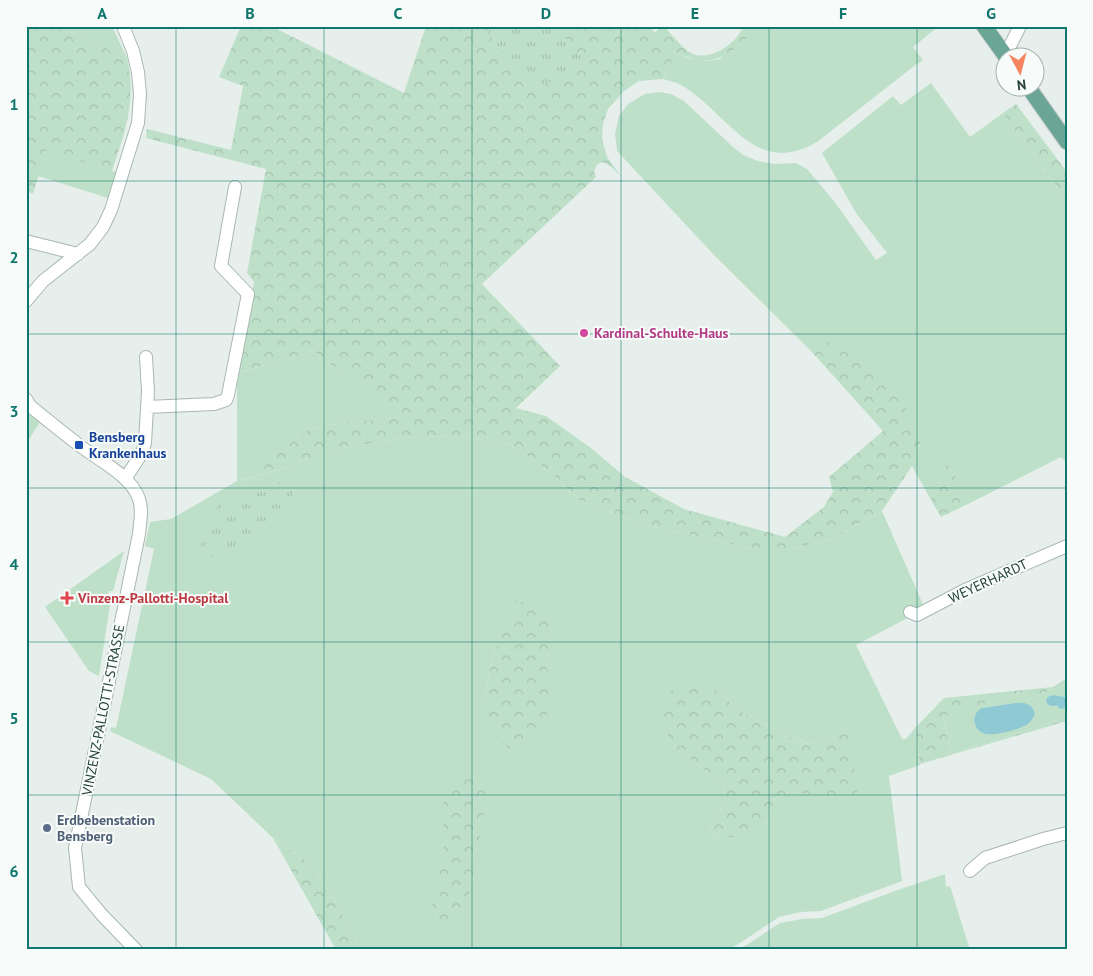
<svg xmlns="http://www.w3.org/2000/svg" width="1093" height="976" font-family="'PT Sans',sans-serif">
  <defs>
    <pattern id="forest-crowns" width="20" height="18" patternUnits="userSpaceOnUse" patternTransform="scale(1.25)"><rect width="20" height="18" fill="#bfe0c8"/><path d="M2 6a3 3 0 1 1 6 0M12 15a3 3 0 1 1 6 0" fill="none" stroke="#a4c1ad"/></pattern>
    <pattern id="park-tufts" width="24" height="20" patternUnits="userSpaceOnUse" patternTransform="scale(1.25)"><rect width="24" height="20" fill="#bfe0c8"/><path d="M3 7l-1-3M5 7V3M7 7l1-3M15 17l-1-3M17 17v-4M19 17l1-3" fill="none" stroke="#a4c1ad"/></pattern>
  </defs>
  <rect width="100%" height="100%" fill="#e6efeb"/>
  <path fill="#bfe0c8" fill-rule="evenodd" d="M58 26H112L127 58Z
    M752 26H939L913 47 923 60 919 63H918L817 142C754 179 728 112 681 85 676 82 669 81 663 79L672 64 670 51 688 58 707 61 720 59 751 29Z
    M931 83 970 137 1003 113 1067 202V463L1061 457 972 502 947 464 931 500 912 466 920 445V433L916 427 815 346 812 352 715 256 617 151 615 134 619 116 628 104 645 94 659 92 671 94 684 101 733 147 743 155 758 161 774 164 796 163 807 169 834 201 876 260 887 253 856 213 822 153 893 96 901 105Z
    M46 150 116 172 108 198 38 176Z
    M314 351 401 417 329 425 310 429 239 481 283 468 335 449 412 437 457 436 509 444 551 473 580 500 646 525 753 549H791L831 539 882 511 925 609 856 645 902 739H906L915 728 920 765 889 776 902 881 821 911 801 912 779 917 740 943 728 950H361L331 893 305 860 273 838 211 779 110 731 111 727 116 728 154 549 145 546 150 522 171 519 237 481V373ZM551 628 547 657 548 679 485 706 489 674 497 645ZM721 693 738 710 788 736 810 744 850 732 820 797 790 791 775 799 766 824 721 837C714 835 711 833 710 826L718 816 725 801 722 780 709 773 673 747Z
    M26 410 40 422 26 444Z
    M124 551 113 591H109L106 603 110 605 99 676 89 671 45 607Z
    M1067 684V700L1064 697 1048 705 1064 708 1067 705V717L951 754 943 715 1023 692 1027 700ZM1015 703H1023L1022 726 994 734 982 708Z
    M945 874 946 887 950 886 970 950H739L780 923 802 919 822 918 895 891Z"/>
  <path fill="url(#forest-crowns)" d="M26 26H58L127 58C137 100 125 132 112 171L46 151 33 194 26 191Z
    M241 26H271L404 93 426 26H649L655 33 661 26H664C672 35 685 52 696 55 714 59 738 42 743 26H752C750 34 745 40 739 45 715 67 698 62 671 51L672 64 663 79 639 81 624 91 608 109 603 123 602 139 607 157 620 175C612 168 600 153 594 171L596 177 482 284 560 366 516 408 546 416 591 448 625 477 684 509 785 537 824 507 833 492 829 477 883 431 812 352 815 346 827 341C855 354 880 370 898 396 906 407 911 421 920 433V445L912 466 882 511 831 539 791 549H753L646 525 580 500 551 473 509 444 457 436 412 437 335 449 283 468 237 481 310 429 329 425 400 417 314 351 237 373 254 282 247 273 266 169 146 138 147 129 231 150 243 86 219 77Z
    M1016 104 1067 172V202L1003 113Z
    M947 463 972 502 941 517 931 500Z
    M516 601 534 604 551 628 547 657 550 708 538 736 523 749H509L497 737 485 706 489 674 497 645Z
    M1067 678V684L1027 700 1023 692 943 716 951 754 1067 717V721L920 764 915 728 944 698 1053 687Z
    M696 683 721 693 738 710 788 736 809 744 850 732 858 796 820 797 790 791 775 799 766 824 738 837H721L715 835 711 831 710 825 718 816 725 801 722 780 709 773 673 747 662 722 665 697 678 684Z
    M469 771 481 776 486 789 483 819 475 866 465 911 453 927 438 921 431 912 444 848 443 803 447 787 455 775Z
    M273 838 305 860 331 893 361 950H336Z"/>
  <path fill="url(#park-tufts)" d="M483 26H556L584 61 565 75 535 89 528 85Z
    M298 472 293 494 256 540 215 555 194 567 210 514 221 503 266 490Z"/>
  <path fill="#8ec9d4" d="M1053 695 1064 697 1067 700V705L1064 708 1060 709 1057 706C1051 706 1047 707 1046 700L1048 697Z
    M1015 703C1025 702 1032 703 1035 714 1033 718 1031 721 1028 724 1020 729 996 736 986 734 973 731 970 714 982 708Z"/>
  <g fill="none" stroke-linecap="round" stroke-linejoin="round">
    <g stroke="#a8b8b2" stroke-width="14">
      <path id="minor" d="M1003 51 1010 46 1020 26
        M26 241 78 254
        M26 301 43 281 90 244 103 227 111 210 138 123 140 94 138 72 133 51 123 26
        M26 399 30 406C46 419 62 432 79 445 98 460 131 475 139 499 143 510 140 522 139 534L75 848 79 887 102 915 136 950
        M147 407 214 404 226 400 228 395 248 294 221 266 235 187
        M125 479 142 453 145 443 148 391 146 357
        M910 612 917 615 965 590 1067 546
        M970 871 985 858 1043 839 1067 833"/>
    </g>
    <g stroke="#c2cac8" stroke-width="17">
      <path id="major" d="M984 26 1007 58
        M1029 88 1067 142"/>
    </g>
    <use href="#minor" stroke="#fff" stroke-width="12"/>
    <use href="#major" stroke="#6aa596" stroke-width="15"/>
  </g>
  <path fill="none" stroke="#0f766e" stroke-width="1" stroke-opacity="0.55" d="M176 26V950M324 26V950M472 26V950M621 26V950M769 26V950M917 26V950M26 181H1067M26 334H1067M26 488H1067M26 642H1067M26 795H1067"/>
  <circle fill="#d1479c" stroke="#f7fbf9" stroke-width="2" cx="584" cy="333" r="5"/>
  <rect fill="#1a4fb4" stroke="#f7fbf9" stroke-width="2" x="74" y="440" width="10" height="10" rx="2.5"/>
  <path fill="#e0444e" stroke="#f7fbf9" stroke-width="2" d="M64.5 590.5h5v5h5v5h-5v5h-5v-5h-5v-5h5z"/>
  <circle fill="#5c6f8a" stroke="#f7fbf9" stroke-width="2" cx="47" cy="828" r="5"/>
  <g text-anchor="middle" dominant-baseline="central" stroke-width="4" stroke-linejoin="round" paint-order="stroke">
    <g font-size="14" font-weight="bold" fill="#b23c85" stroke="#f7fbf9" text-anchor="start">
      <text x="594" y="333">Kardinal-Schulte-Haus</text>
    </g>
    <g font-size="14" font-weight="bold" fill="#164399" stroke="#f7fbf9" text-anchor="start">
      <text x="89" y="437">Bensberg<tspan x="89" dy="16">Krankenhaus</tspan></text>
    </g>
    <g font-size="14" fill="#24423a" stroke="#f7fbf9">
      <text transform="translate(988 581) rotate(-25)">WEYERHARDT</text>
      <text transform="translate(103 710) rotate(-79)">VINZENZ-PALLOTTI-STRASSE</text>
    </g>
    <g font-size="14" font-weight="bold" fill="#be3a42" stroke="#f7fbf9" text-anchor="start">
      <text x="78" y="598">Vinzenz-Pallotti-Hospital</text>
    </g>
    <g font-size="14" font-weight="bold" fill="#4e5e75" stroke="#f7fbf9" text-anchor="start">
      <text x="57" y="820">Erdbebenstation<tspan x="57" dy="16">Bensberg</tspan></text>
    </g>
  </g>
  <rect width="1093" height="976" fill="none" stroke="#f7fbf9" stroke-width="55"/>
  <g transform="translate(1020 72) rotate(173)"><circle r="24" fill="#f7fbf9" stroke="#a3b1ad"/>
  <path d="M0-4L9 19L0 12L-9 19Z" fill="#f4845f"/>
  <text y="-8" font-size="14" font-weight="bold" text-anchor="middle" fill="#24423a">N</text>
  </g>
  <rect x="28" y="28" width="1038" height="920" fill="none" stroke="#0f766e" stroke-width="2"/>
  <g font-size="16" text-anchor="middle" font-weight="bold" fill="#0f766e">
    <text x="102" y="19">A</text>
    <text x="250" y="19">B</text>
    <text x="398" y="19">C</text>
    <text x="546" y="19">D</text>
    <text x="695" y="19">E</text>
    <text x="843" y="19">F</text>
    <text x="991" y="19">G</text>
    <text x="14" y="110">1</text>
    <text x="14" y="263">2</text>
    <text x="14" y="417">3</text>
    <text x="14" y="570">4</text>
    <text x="14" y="724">5</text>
    <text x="14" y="877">6</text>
  </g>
</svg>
